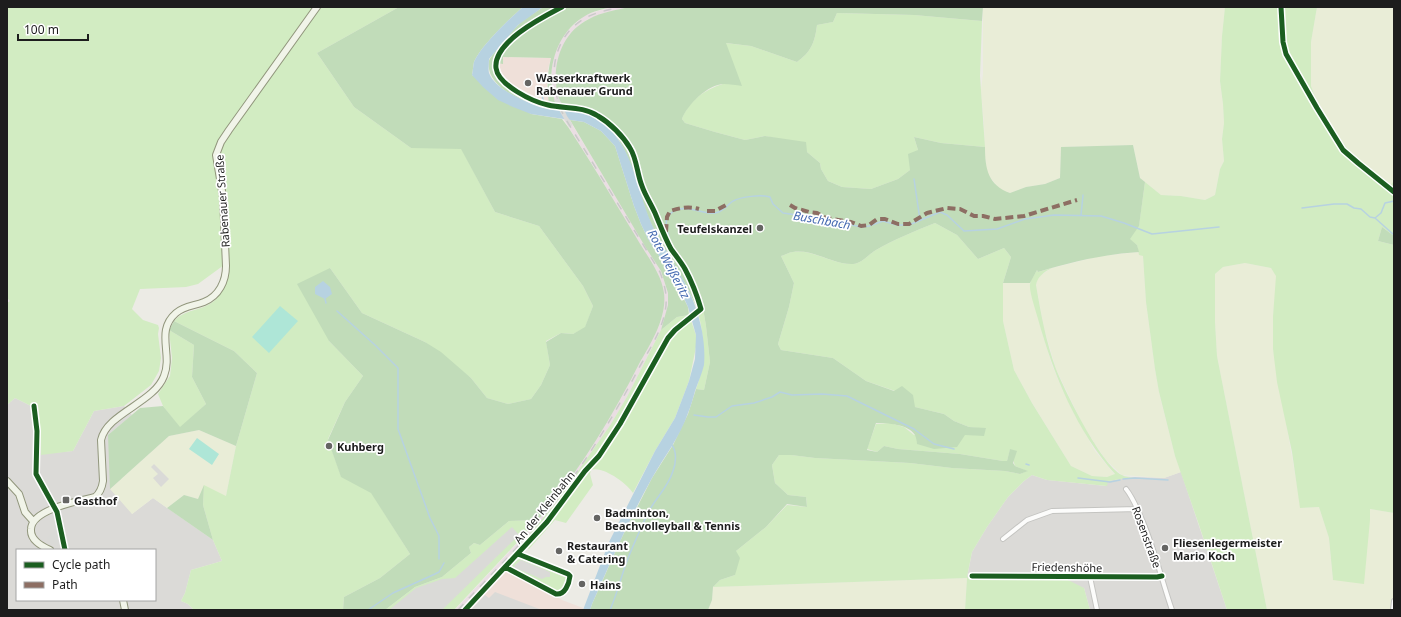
<svg xmlns="http://www.w3.org/2000/svg" width="1401" height="617" font-family="'Noto Sans',sans-serif">
  <rect width="100%" height="100%" fill="#ecebe5"/>
  <path fill="#dbdad7" fill-rule="evenodd" d="M15 398 31 406 39 415 41 454 73 451 94 411 124 406 132 415 108 435 132 514 153 498 213 540 222 561 191 570 185 593 181 601 188 604 194 610H7V405ZM17 550H155V600H17Z
    M1181 472 1227 610H1090L1084 588 1007 579 967 578 972 552 987 527 1008 497 1024 481 1032 475 1047 480 1106 486 1107 481 1134 477 1164 478Z"/>
  <path fill="#efe0d9" d="M503 57 551 58 548 69 547 87 549 104 523 93 504 81 497 70V63Z
    M500 567 562 600 583 608V610H460Z"/>
  <path fill="#eadee3" d="M612 7H630L604 13 588 19 579 25 556 68V89L567 116 661 271 668 293V305L666 317 661 330 628 395 611 424 571 483 555 505 531 533 460 610H455L523 537 552 504 607 422 649 346 658 328 662 316 664 304 658 273 643 250 595 169 559 112 554 100 553 90 551 77 553 58 557 47 562 38 568 30 585 15Z"/>
  <path fill="#e9edd7" d="M983 7H1225L1222 36 1220 81 1223 104 1224 123 1222 139 1224 161 1220 169 1215 195 1205 200 1181 196 1161 195 1140 178 1133 145 1061 147 1060 178 1045 184 1026 187 1010 193 999 189 987 173 985 157 984 124 981 90 983 74Z
    M1317 7H1394V183L1391 185 1363 163 1347 148 1325 116 1314 94 1311 86V42Z
    M1139 252 1143 256 1146 302 1155 369 1160 397 1175 456 1181 472 1164 478 1122 475 1106 460 1097 447 1083 425 1056 369 1044 328 1036 285 1037 281 1041 275 1052 268 1100 256Z
    M1245 263 1271 268 1277 276 1273 316V349L1301 508 1319 507 1329 538 1333 580 1370 520V509L1394 513V610H1267L1217 356 1215 322V274L1223 267Z
    M1003 283H1030L1042 333 1052 365 1062 389 1074 414 1095 451 1115 475 1107 477 1092 476 1071 466 1031 401 1014 370 1003 321Z
    M199 430 236 446 226 496 198 499 184 495 167 508 153 498 132 514 110 489 169 436Z
    M967 578 965 610H708L712 600 713 587Z"/>
  <path fill="#d2ecc2" d="M7 7H315L216 147 214 152 221 203 224 265 198 284 186 287 140 289 132 309 143 320 158 325 159 328 158 334 161 358 159 371 151 385 124 406 94 411 73 451 41 455 39 414 31 406 15 398 7 405V303L10 301 7 298Z
    M320 7H399L317 53 354 107 411 148H461L495 212 539 226 583 286 593 306 585 328 573 334 561 333 546 341 550 365 541 385 531 399 508 404 487 398 471 378 425 342 362 313 330 268 329 341 363 376 345 402 328 439 341 476 371 492 410 554 380 578 344 597 343 610H194L188 604 181 601 185 593 191 570 222 561 213 540 203 505 204 485 226 496 236 446 257 373 234 351 174 321C185 309 202 311 214 301 218 298 221 290 225 285L219 156 221 146Z
    M1225 7H1317L1311 42V86L1314 94 1325 116 1347 148 1363 163 1391 185 1393 182 1394 183V236L1382 227 1378 241 1394 245V513L1370 509V520L1364 584 1333 580 1329 538 1319 507 1300 508 1292 452 1277 382 1273 349V316L1276 276 1271 268 1245 263 1223 267 1215 274V322L1217 356 1267 610H1227L1199 525 1175 456 1159 392 1155 369 1146 302 1143 256 1139 255 1137 245 1129 239 1139 225 1145 182 1161 195 1181 196 1205 200 1215 195 1220 169 1224 161 1222 139 1224 123 1223 104 1220 81 1222 36Z
    M837 13 914 15 982 21 980 76 985 147 941 143 914 137 918 150 910 170 898 179 871 189 842 187 828 181 821 169 820 163 807 152 785 140 765 136 745 140 715 132 685 123 682 119C688 102 705 89 723 84L725 43 751 46 797 62C811 52 815 42 817 25L833 22Z
    M935 223 957 235 978 259 1004 248 1011 257 1003 283V321L1014 370 1032 403 1071 466 1092 476 1107 477 1115 474C1076 430 1054 376 1038 319 1036 311 1029 292 1030 284 1031 279 1035 274 1037 270L1038 272 1052 268C1044 272 1038 276 1036 285 1041 314 1046 342 1056 369 1065 391 1101 465 1122 475 1125 477 1130 477 1134 477L1108 481 1107 486 1047 480 1032 475 1024 481 1008 497 987 527 972 552 967 577 1068 580 1084 588 1090 610H965L967 578 713 587 720 580 735 575 736 551 766 527 787 505 807 507 806 497 788 495 775 483 772 465 779 455H791L815 458 910 463 952 468 1005 471 1020 474 1027 471 1015 466 1010 450 1007 461H1003L960 454 898 449 884 446 877 452 867 449 876 424 890 423 904 427 914 435H965L986 429 969 427 954 421 944 414 915 407 895 391 866 381 833 358 781 350 778 344 789 307 794 283 781 256C785 255 789 252 793 252 813 249 833 265 853 264 861 264 869 254 876 250 895 239 915 231 935 223Z
    M696 306 703 308 706 326 710 362 704 390 696 389C706 363 705 333 696 306Z
    M689 315 696 335V347L689 381 675 418 655 451 633 493C628 484 602 465 591 470L590 474 593 485 566 523 555 520 529 549 522 543 555 504 611 424 628 395 661 330 677 317Z
    M169 330 194 345 192 377 206 404 180 428 163 406 158 394 170 376 172 358Z
    M538 520 454 610H385L415 587 442 577 471 553 469 547 474 543 480 545 509 521Z
    M520 559 565 575 567 579 562 589 559 591H556L513 568 512 565 515 561Z"/>
  <path fill="#c1dcb9" fill-rule="evenodd" d="M399 7H523C509 19 481 46 474 62 473 66 473 71 472 75L531 114 562 119C571 130 578 143 586 155 603 182 619 209 636 237 646 255 661 272 664 293 667 318 651 343 639 364 611 419 578 473 538 520L509 521 480 545 474 543 469 547 471 553 442 577 415 587 385 610H343L344 597 380 578 410 554 371 493 341 477 328 440 345 402 363 376 329 341 297 284 330 268 362 313 425 342 441 352 471 378 487 398 508 404 531 399 541 385 550 365 546 342 561 333 573 334 585 327 593 306 583 286 539 226 495 212 461 149 411 148 354 107 317 53Z
    M543 7H612C603 9 593 11 585 16 554 34 543 77 558 109 535 108 484 90 489 61 490 56 513 30 518 25 525 18 535 13 543 7ZM503 57 551 58C547 74 547 88 549 104 535 101 500 85 497 70 497 69 497 64 497 63L503 64Z
    M630 7H983L982 21 914 15 837 13 833 22 817 25C815 42 811 52 797 62L751 46 726 43 742 86C736 85 730 84 724 84 708 84 687 105 682 119L685 123 715 132 745 140 765 136 806 142 807 152 820 163 821 169 828 181 842 187 871 189 898 179 910 170 908 154 918 150 914 137 941 143 985 147C985 169 988 185 1010 193L1026 187 1045 184 1060 178 1061 147 1133 145 1140 178 1145 182 1139 226 1130 239 1137 245 1139 252C1104 254 1072 262 1038 272L1037 270 1030 283H1003L1011 257 1004 248 978 259 957 235 935 223C915 231 895 239 876 250 869 254 861 264 853 264 833 265 814 249 793 252 789 252 785 255 781 256L794 283 789 307 778 344 781 350 833 358 866 381 894 391 902 386 913 395 915 407 944 414 954 421 969 427 986 428 984 436 965 435 957 447 934 449 917 444C917 442 916 437 915 435 908 424 887 423 876 423L867 450 877 452 884 446 898 449 960 454 1003 461H1007L1010 449 1017 451 1013 463 1015 466 1028 471 1020 474 1005 471 952 468 910 463 815 458 791 455H779L772 465 775 483 788 495 806 497 807 507 787 504 766 527 736 551 740 558 735 575 720 580 713 587 712 600 708 610H590L592 604 622 537 652 478 673 445 688 414 696 389 704 390 710 362 706 326 703 308 696 306C685 280 669 257 655 231 629 183 635 114 563 109 548 79 556 35 589 19 602 12 616 10 630 7Z
    M570 120 584 122 601 131 615 146 634 206 641 224 648 239 673 277 688 307 689 315 677 317 661 330 668 305V293L661 271 646 248Z
    M1382 227 1394 236V245L1378 241Z
    M174 321 234 351 257 373 236 446 199 430 169 436 110 489 108 435 140 408 163 406 180 427 206 404 192 377 194 345 169 330Z
    M204 485 203 505 213 540 167 508 184 495 198 499Z"/>
  <path fill="#aee6d7" d="M280 306 298 321 269 353 252 337Z
    M197 438 219 454 212 465 189 449Z"/>
  <path fill="#dadad7" d="M154 464 169 479 161 487 153 478 158 474 151 467Z
    M512 527 519 535 442 610H389L416 588 442 579 455 578Z
    M57 528 61 539 58 541 61 542 63 546 51 544 47 538Z
    M521 560 550 572V577H546L542 579 515 568 514 566Z
    M495 592 542 610H471L485 595 489 598Z"/>
  <path fill="#b7d2e1" d="M523 7H543L518 25 489 59C489 64 488 69 489 73 495 90 529 104 545 108 569 113 584 107 605 125 636 151 637 196 655 231 674 267 694 289 702 331 704 342 705 354 704 365 702 374 698 382 695 391 693 398 691 406 688 413 680 437 664 457 652 478 629 519 611 561 592 604L590 610H583L609 542 655 451 675 418 689 381 695 359 696 335 688 307 683 296 673 277 648 239 641 224 634 206 615 146 601 131 584 122 531 114 513 107 498 100 483 87 472 75C473 71 473 66 474 62 481 46 509 19 523 7Z
    M323 281 330 287 332 294 325 299 315 294V287Z"/>
  <path fill="#dcdcd9" d="M559 98 567 116 573 125 569 127 556 105 554 100Z"/>
  <g fill="none" stroke-linecap="round" stroke-linejoin="round">
    <path stroke="#b7d2e1" stroke-width="1.5" d="M541 93 546 108
      M914 179 920 220
      M1302 208 1334 204H1347L1354 208 1361 209 1370 217 1375 218 1381 213 1385 203 1394 201
      M1081 215 1083 195
      M1375 218 1394 235
      M670 243C669 234 662 221 670 214 684 201 700 215 715 213 723 212 727 205 733 201 741 197 761 194 770 197L773 204 783 213 831 220 861 227 869 226 883 221 897 225H909L940 212 947 215 964 231 997 229 1025 219 1054 215 1101 216 1124 223 1152 234 1219 227
      M325 299 326 303
      M337 311 375 345 398 368V429L430 518 439 536V559
      M694 415 708 417H716L732 406 754 403 772 397 780 392 792 395 822 394 847 396 914 429 934 444 954 449
      M1026 464 1029 465
      M1078 478 1110 482 1120 480
      M1123 479 1135 478 1168 480
      M368 610 393 593 435 574 439 572 444 563
      M610 610C617 594 621 577 627 561 633 545 641 528 648 513 655 498 668 488 673 471 676 463 677 452 672 445"/>
    <g stroke="#c4c4c1" stroke-width="6">
      <path id="street" d="M1281 7 1283 42 1286 54 1317 108 1343 150 1358 163 1394 192
        M34 406 37 431 36 474 57 512 65 550
        M1126 489C1134 499 1138 511 1143 522 1155 551 1162 581 1172 610
        M1003 539 1027 520 1052 511 1138 509
        M505 567 556 594C565 595 569 584 570 576L568 574 518 554
        M972 576 1157 577 1162 576
        M1090 577 1097 610
        M465 610 547 522 585 471
        M1393 610 1394 601"/>
    </g>
    <g stroke="#91967c" stroke-width="8">
      <path id="secondary" d="M7 481 19 494 25 512 33 521
        M50 550C41 546 30 540 31 529 32 509 79 501 95 497 100 493 102 488 103 481L101 440C107 413 154 403 164 376 173 354 155 331 176 313 184 306 194 306 204 302 219 296 226 281 226 266L223 197 216 155 221 142 229 130 317 7
        M123 600 125 610"/>
    </g>
    <use href="#street" stroke="#fcfcfb" stroke-width="4"/>
    <use href="#secondary" stroke="#f1f4e9" stroke-width="6"/>
    <path stroke="#cacac9" stroke-width="1.5" stroke-dasharray="8 8" stroke-linecap="butt" d="M458 610C490 575 525 542 553 504 587 461 615 414 640 366 651 347 664 327 666 305 667 293 664 283 660 272L565 118C547 84 549 37 587 17 597 12 609 10 620 7"/>
    <path stroke="#8d6e63" stroke-width="4" stroke-dasharray="8 4" stroke-linecap="butt" d="M790 205 795 208 809 212 817 213 826 218 851 222 861 226 869 225 877 219H885L898 224H909L927 213 947 208 960 209 974 216H983L995 219 1024 216 1077 200
      M707 211H715L728 204
      M666 232 667 217 670 211C680 208 688 206 699 209"/>
    <g stroke="#fff" stroke-width="8">
      <path id="cycleway" d="M1281 7 1283 42 1286 54 1317 108 1343 150 1358 163 1394 192
        M34 406 37 431 36 474 57 512 65 550
        M505 567 556 594C565 595 569 584 570 576L568 574 518 554
        M972 576 1157 577 1162 576
        M465 610 547 522 585 471 599 456 620 424 668 338 675 330 701 309C697 295 692 282 685 269 681 262 676 256 671 249 665 238 660 225 655 213 651 204 645 195 642 186 637 174 637 159 630 148 623 136 610 123 598 116 583 106 565 109 548 105 533 102 498 85 496 68 493 42 543 17 562 7"/>
    </g>
    <use href="#cycleway" stroke="#1b5e20" stroke-width="5"/>
  </g>
  <g fill="#656563" stroke="#fff" stroke-width="1.5">
    <circle cx="528" cy="83" r="4"/>
    <circle cx="760" cy="228" r="4"/>
    <circle cx="329" cy="446" r="4"/>
    <rect x="62" y="496" width="8" height="8" rx="2"/>
    <circle cx="597" cy="518" r="4"/>
    <circle cx="1165" cy="548" r="4"/>
    <circle cx="559" cy="551" r="4"/>
    <circle cx="582" cy="584" r="4"/>
  </g>
  <g text-anchor="middle" dominant-baseline="central" stroke-width="3.5" stroke-linejoin="round" paint-order="stroke">
    <g font-size="11" font-weight="bold" fill="#1d1d1d" stroke="#fff" text-anchor="start">
      <text x="536" y="77">Wasserkraftwerk<tspan x="536" dy="13">Rabenauer Grund</tspan></text>
      <text x="752" y="228" text-anchor="end">Teufelskanzel</text>
      <text x="337" y="446">Kuhberg</text>
      <text x="74" y="500">Gasthof</text>
      <text x="605" y="512">Badminton,<tspan x="605" dy="13">Beachvolleyball &amp; Tennis</tspan></text>
      <text x="1173" y="542">Fliesenlegermeister<tspan x="1173" dy="13">Mario Koch</tspan></text>
      <text x="567" y="545">Restaurant<tspan x="567" dy="13">&amp; Catering</tspan></text>
      <text x="590" y="584">Hains</text>
    </g>
    <g font-size="11" fill="#1d1d1d" stroke="#fff">
      <text transform="translate(222 201) rotate(-94)">Rabenauer Straße</text>
      <text transform="translate(544 507) rotate(-51)">An der Kleinbahn</text>
      <text transform="translate(1147 537) rotate(70)">Rosenstraße</text>
      <text transform="translate(1067 567) rotate(1)">Friedenshöhe</text>
    </g>
    <g font-size="12" font-style="italic" fill="#456ab1" stroke="#fff">
      <text transform="translate(822 220) rotate(10)">Buschbach</text>
      <text transform="translate(669 264) rotate(62)">Rote Weißeritz</text>
    </g>
  </g>
  <rect width="1401" height="617" fill="none" stroke="#1d1d1d" stroke-width="16"/>
  <rect x="16" y="549" width="140" height="52" fill="#ffffff" stroke="#a5a5a5"/>
  <rect x="24" y="562" width="20" height="6" fill="#1b5e20" stroke="#a5a5a5"/>
  <text x="52" y="569" font-size="12" fill="#1d1d1d">Cycle path</text>
  <rect x="24" y="582" width="20" height="6" fill="#8d6e63" stroke="#a5a5a5"/>
  <text x="52" y="589" font-size="12" fill="#1d1d1d">Path</text>
  <path d="M18 34v6h70v-6" fill="none" stroke="#1d1d1d" stroke-width="2"/>
  <text x="24" y="34" font-size="12" fill="#1d1d1d" stroke="#ffffff" stroke-width="3" paint-order="stroke">100 m</text>
</svg>
